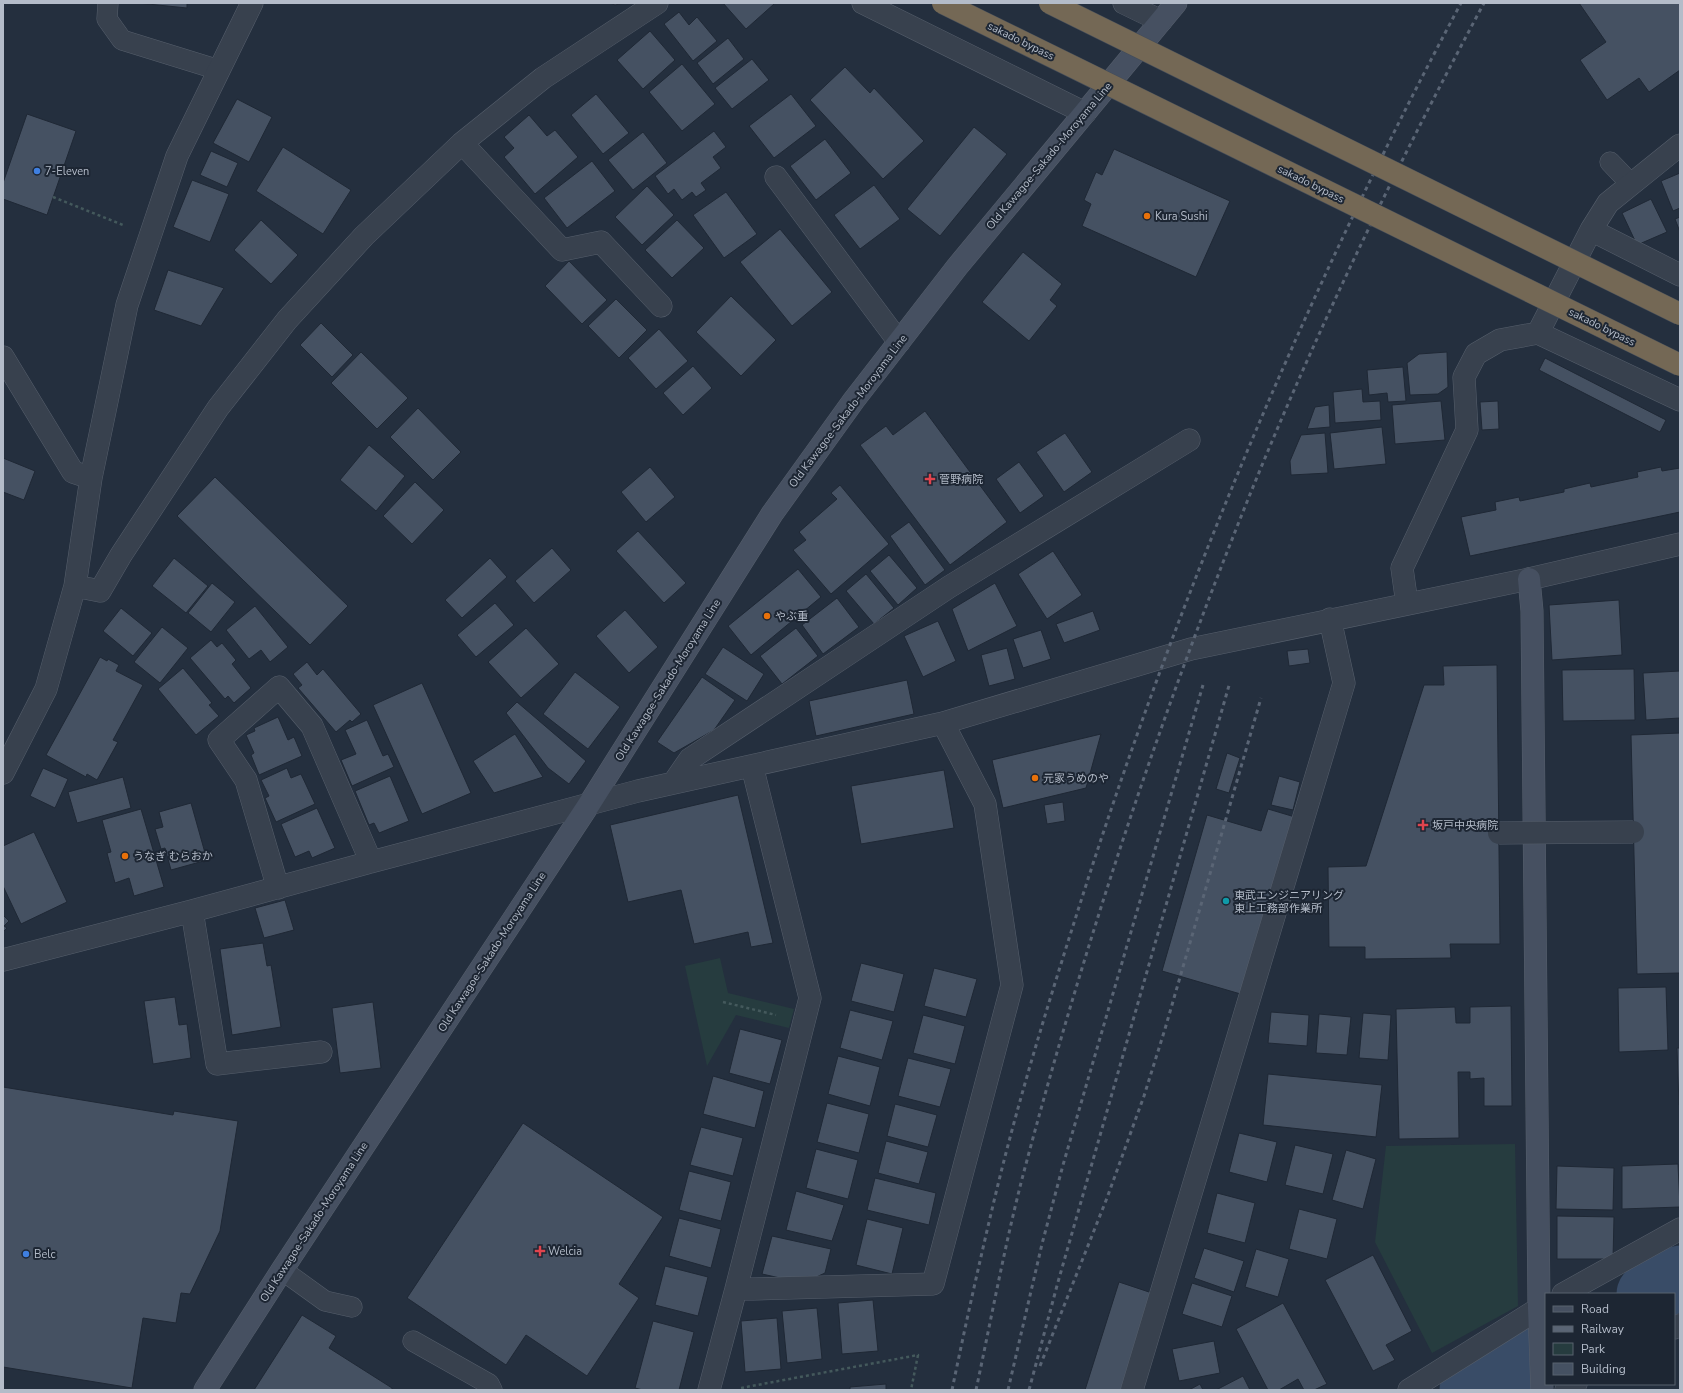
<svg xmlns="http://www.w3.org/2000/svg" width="1683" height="1393" font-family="'Nunito Sans','Noto Sans JP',sans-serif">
  <rect width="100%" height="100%" fill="#242f3e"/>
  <path fill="#263c3f" d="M720 958 728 993 794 1009 789 1028 736 1015 707 1066 685 966Z
    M1515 1144 1518 1306 1432 1353 1375 1242 1386 1146Z"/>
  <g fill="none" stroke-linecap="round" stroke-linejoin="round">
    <path stroke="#394c67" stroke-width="63" d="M1648 1294 1680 1277
      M1471 1390 1546 1349"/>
  </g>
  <path fill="#455162" stroke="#1f2835" d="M138 3H187V8Z
    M610 3H624L615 5Z
    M723 3H773L774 4 746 29Z
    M1579 3H1680V70L1649 92 1639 78 1607 100 1580 60 1606 42Z
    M679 12 689 25 697 17 717 41 693 61 664 24Z
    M650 31 675 60 643 89 617 60Z
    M728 38 744 59 713 84 697 63Z
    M752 59 769 80 732 109 715 88Z
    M682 64 715 104 682 131 649 92Z
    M845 67 870 93 874 88 924 141 883 179 810 100Z
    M596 94 629 133 603 154 571 115Z
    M791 94 816 126 774 158 749 126Z
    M237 99 272 117 249 162 213 143Z
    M27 114 76 131 47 215 3 199V183Z
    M529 115 547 136 555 130 578 157 535 194 504 157 514 148 504 137Z
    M974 127 1007 154 940 236 907 209Z
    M714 131 726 147 713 157 721 168 701 183 706 190 696 197 692 192 682 200 674 189 668 194 655 176Z
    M643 132 667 163 633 190 608 160Z
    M825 139 851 173 816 200 790 166Z
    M283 147 351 190 323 234 256 191Z
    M1114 149 1230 201 1196 277 1082 226 1091 204 1084 200 1096 172 1102 175Z
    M211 151 238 163 227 187 200 175Z
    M592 161 615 191 567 228 544 198Z
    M1680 173V208L1673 211 1661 181Z
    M192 180 229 194 210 242 173 227Z
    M874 185 900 219 860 249 834 215Z
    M647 186 674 215 642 245 615 217Z
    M726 192 757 234 724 258 693 215Z
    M1651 199 1667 232 1637 245 1622 213Z
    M1680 217V232L1675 219Z
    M261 220 298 255 271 284 234 250Z
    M677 220 704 248 672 278 645 250Z
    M780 229 832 292 792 326 740 262Z
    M1023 252 1062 284 1050 300 1057 306 1029 341 982 302Z
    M569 261 607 300 582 324 545 286Z
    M168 270 224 288 201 326 154 310Z
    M731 296 776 340 741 376 696 332Z
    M616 299 647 330 619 358 588 326Z
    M321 323 353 355 332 377 300 345Z
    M659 329 688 361 656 389 628 358Z
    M361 352 408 398 377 429 331 383Z
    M1447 352 1448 387 1438 394 1410 395 1407 363 1419 354Z
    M1545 358 1666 420 1660 432 1539 370Z
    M693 366 712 388 683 415 663 393Z
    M1403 367 1406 401 1388 402 1387 393 1369 395 1367 370Z
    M1362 389 1363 402 1380 401 1381 420 1335 423 1333 392Z
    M1441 401 1445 440 1395 444 1392 405Z
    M1498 401 1499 429 1482 430 1480 402Z
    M1329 405 1330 427 1307 429 1315 407Z
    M418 408 461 452 433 480 390 437Z
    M925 411 1007 522 950 565 860 445 886 426 893 435Z
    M1382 427 1386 464 1334 469 1330 433Z
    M1065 433 1092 472 1064 492 1036 452Z
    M1325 433 1328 473 1291 475 1290 461 1301 435Z
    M369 445 405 476 376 511 340 480Z
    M3 458 35 471 24 500 3 492Z
    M1019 462 1044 496 1020 513 996 479Z
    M650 467 675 497 646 522 621 492Z
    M1661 467 1662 471 1680 468V512L1470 556 1461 517 1496 510 1495 502 1519 497 1520 501 1564 492V489L1590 483 1591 487 1638 477 1637 472Z
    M215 477 348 606 310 645 177 516Z
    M415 482 444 510 412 544 383 516Z
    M840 485 889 544 831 594 793 550 806 540 799 532 837 499 831 493Z
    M909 522 945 570 925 585 890 536Z
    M638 531 686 583 664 603 616 551Z
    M552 548 571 570 534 603 515 581Z
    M1053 551 1082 595 1047 619 1018 574Z
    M889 555 917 588 898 605 870 571Z
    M174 558 208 586 186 613 152 586Z
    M490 558 507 577 462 618 445 600Z
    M798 569 821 597 751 655 728 626Z
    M866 574 894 608 874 624 846 591Z
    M212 583 235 602 211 632 188 613Z
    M995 583 1017 626 968 651 952 609Z
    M837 598 859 627 823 654 802 625Z
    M1619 600 1622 655 1552 660 1549 605Z
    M495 603 514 625 476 657 457 635Z
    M255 606 288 647 270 662 261 650 249 659 226 630Z
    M121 608 152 633 133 656 103 631Z
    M625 610 658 647 629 673 596 636Z
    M1093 611 1100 630 1064 643 1056 624Z
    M938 621 956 661 923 677 904 636Z
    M162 627 188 648 160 683 134 662Z
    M526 628 559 664 521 698 488 662Z
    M796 628 818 656 782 684 760 656Z
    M1041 630 1051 659 1023 668 1013 639Z
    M211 640 217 647 222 643 236 660 232 664 251 688 234 703 228 696 225 699 190 658Z
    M723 647 764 674 747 701 705 674Z
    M1007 648 1015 679 989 686 981 655Z
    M1308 649 1310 663 1289 666 1287 651Z
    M100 657 107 661 108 659 119 665 116 671 143 685 113 740 118 742 97 780 87 774 86 777 46 755Z
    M307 662 317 675 323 669 361 714 352 722 350 720 336 732 298 688 302 685 293 674Z
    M1497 665 1500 944H1450L1451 958 1365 959V947H1329L1328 867 1366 866 1424 685H1444L1443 666Z
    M183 668 212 703 209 705 219 716 196 735 158 689Z
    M1634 669 1635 720 1563 721 1562 670Z
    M1680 671V718L1646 720 1643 673Z
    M575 672 620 707 588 749 543 714Z
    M702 677 735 700 714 730 674 753 657 742Z
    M907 680 914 714 816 736 809 701Z
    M422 683 471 793 422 814 373 705Z
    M517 702 586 761 569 784 548 768 506 713Z
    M278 717 288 740 294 737 302 756 259 775 251 755 254 753 246 735 255 731 254 728Z
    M367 720 383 756 388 754 394 767 352 786 341 760 356 754 345 730Z
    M1680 733V973L1637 974 1631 735Z
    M515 734 543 777 494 793 473 761Z
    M1101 734 1086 788 1003 808 992 760Z
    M1227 753 1240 758 1229 793 1216 789Z
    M43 768 68 779 55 808 30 796Z
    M287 768 291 778 301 774 315 804 276 822 265 798 269 796 261 780Z
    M944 770 954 828 861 844 851 786Z
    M390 776 409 821 379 833 374 823 369 825 355 791Z
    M1279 776 1300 782 1293 810 1271 805Z
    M123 777 131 808 77 823 68 792Z
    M738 795 773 943 751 947 748 932 694 944 681 890 628 902 610 825Z
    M1063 802 1065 821 1047 824 1044 805Z
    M191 803 207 860 171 870 165 848 161 849 155 829 163 827 159 812Z
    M317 808 335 848 312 858 309 851 295 857 281 824Z
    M141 809 164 887 134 896 129 878 115 883 107 853 111 852 102 820Z
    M1268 809 1295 817 1244 995 1162 971 1207 815 1261 831Z
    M34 832 67 902 21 924 3 886V846Z
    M285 900 294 930 264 938 255 908Z
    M3 915 9 921 4 926 7 928 3 932Z
    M263 943 267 966 271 965 281 1027 232 1035 220 949Z
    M861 963 904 974 894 1012 851 1001Z
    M934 968 977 979 966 1017 924 1006Z
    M1666 987 1668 1050 1619 1052 1618 988Z
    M175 997 179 1025 187 1024 191 1058 153 1064 144 1001Z
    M373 1002 381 1068 340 1073 332 1008Z
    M1511 1006 1512 1106H1484V1078L1470 1079V1072H1458L1459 1138 1399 1139 1396 1009 1455 1007 1456 1023H1470V1007Z
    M850 1010 893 1021 882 1060 840 1048Z
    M1271 1012 1309 1015 1307 1046 1268 1043Z
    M1363 1013 1391 1015 1388 1060 1359 1058Z
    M1319 1014 1351 1017 1347 1055 1316 1053Z
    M923 1015 965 1026 955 1064 913 1053Z
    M740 1029 782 1040 770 1084 729 1073Z
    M1677 1048H1680V1105H1679Z
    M838 1056 880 1067 870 1106 828 1094Z
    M908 1058 951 1069 940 1107 898 1096Z
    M1268 1074 1382 1085 1376 1137 1263 1125Z
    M713 1076 764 1091 755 1128 703 1114Z
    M3 1087 173 1115 174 1111 238 1121 220 1231 190 1294 181 1293 176 1323 143 1318 132 1388 3 1367Z
    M827 1103 869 1114 859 1153 817 1142Z
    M895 1104 937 1115 928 1147 887 1136Z
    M523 1123 663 1217 619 1284 639 1298 587 1376 526 1335 506 1365 407 1298Z
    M701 1127 743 1138 733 1176 690 1165Z
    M1239 1133 1277 1142 1267 1182 1229 1172Z
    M886 1141 928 1152 919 1184 878 1173Z
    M1295 1145 1333 1154 1323 1194 1285 1185Z
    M816 1149 858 1160 848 1199 806 1188Z
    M1346 1150 1376 1159 1363 1209 1332 1200Z
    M1678 1164 1680 1207 1622 1209V1166Z
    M1557 1166 1614 1168 1613 1210 1556 1209Z
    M689 1171 731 1182 721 1221 679 1210Z
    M875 1178 936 1193 929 1225 867 1210Z
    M796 1191 844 1205 832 1241 786 1230Z
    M1217 1193 1255 1203 1245 1243 1207 1233Z
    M1299 1209 1337 1219 1327 1259 1289 1249Z
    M1557 1216 1614 1217 1613 1259H1557Z
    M679 1218 721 1229 711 1268 669 1256Z
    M867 1219 903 1228 892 1274 856 1265Z
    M772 1236 831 1249 825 1273 803 1283 762 1274Z
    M1204 1248 1244 1261 1234 1292 1194 1278Z
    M1256 1249 1289 1259 1278 1297 1245 1287Z
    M1373 1255 1412 1331 1386 1345 1395 1360 1373 1371 1325 1280Z
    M665 1266 708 1277 698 1316 655 1305Z
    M1119 1282 1152 1293 1122 1390H1085Z
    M1192 1283 1232 1296 1222 1327 1182 1314Z
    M873 1300 878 1351 842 1354 838 1303Z
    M1283 1303 1327 1384 1314 1390H1304L1298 1379 1279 1390H1268L1236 1329Z
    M817 1308 822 1359 787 1363 782 1311Z
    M302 1315 336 1336 329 1348 392 1388V1390H254Z
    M777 1318 781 1369 745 1372 741 1321Z
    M653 1321 694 1332 679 1390H643L635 1388Z
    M1214 1341 1220 1373 1179 1381 1172 1349Z
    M1243 1376 1250 1390H1216Z
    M886 1384V1390H850V1387Z
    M1200 1384 1203 1390H1189Z"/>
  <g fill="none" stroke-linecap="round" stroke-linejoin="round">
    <g stroke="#565f6c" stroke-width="21">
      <path id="lane" d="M108 3 107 19 122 40 219 70
        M1610 162 1631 184
        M282 1270 325 1301 352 1307
        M413 1341 489 1384 492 1390"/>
    </g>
    <g stroke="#565f6c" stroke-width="23">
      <path id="street" d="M863 3 1085 113
        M1124 3 1161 21
        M462 143 562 250 601 242 661 306
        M776 177 899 342
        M1591 230 1608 203 1680 145
        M1538 333 1591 230 1680 275
        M3 357 73 472 91 478
        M75 586 100 591 121 555 218 408 287 320 364 236 462 143 543 78 657 3
        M1407 604 1402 568 1467 430 1464 377 1476 354 1500 340 1538 333 1680 400
        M3 773 46 689 75 586 91 478 127 305 177 156 252 3
        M674 782 690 759 949 587 1189 440
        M278 888 246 780 219 740 279 687 312 726 371 862
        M192 911 217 1064 321 1052
        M3 960 192 911 371 862 638 791 943 723 1191 649 1529 579 1680 544
        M736 1289H753L933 1284 1012 985 985 804 943 723
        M1563 1294 1680 1229
        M1674 1328 1680 1325
        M709 1390 736 1289 810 998 752 766
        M1132 1390 1344 683 1330 619
        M1409 1390 1546 1304
        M1566 1390 1576 1384"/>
    </g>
    <g stroke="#565f6c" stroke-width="23">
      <path id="secondary" d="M1529 579 1532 611 1539 1308 1542 1390
        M205 1390 282 1270 588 806 772 514 854 400 957 267 1176 3"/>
    </g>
    <path stroke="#44595c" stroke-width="2.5" stroke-dasharray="3 3" stroke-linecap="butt" d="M53 197 123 225
      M723 1002 776 1015
      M741 1388 918 1355 911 1390"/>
    <use href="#lane" stroke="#38414e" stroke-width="20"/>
    <use href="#street" stroke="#38414e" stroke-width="22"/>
    <use href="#secondary" stroke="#465061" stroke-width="22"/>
    <path stroke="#5a6575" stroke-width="3" stroke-dasharray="4 4" stroke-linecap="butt" d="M1040 1366 1107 1198 1144 1096 1165 1029 1261 698
      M952 1390C965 1327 979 1264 994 1201 1020 1092 1054 985 1088 879 1186 577 1311 283 1461 3
      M976 1390C991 1320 1004 1249 1022 1179 1079 963 1149 750 1231 542 1303 358 1390 178 1484 3
      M1008 1390 1042 1244 1063 1165 1203 685
      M1029 1390 1058 1282 1230 682"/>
    <g stroke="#565f6c" stroke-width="23" stroke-linecap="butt">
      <path id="street-bridge" d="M1499 833 1633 832"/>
    </g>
    <g stroke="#434c59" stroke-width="23" stroke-linecap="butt">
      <path id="highway-bridge" d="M943 3 1680 365
        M1050 3 1680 314"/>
    </g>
    <use href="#street-bridge" stroke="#38414e" stroke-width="22"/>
    <use href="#highway-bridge" stroke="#746855" stroke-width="22"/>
  </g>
  <g fill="#3f7fe0" stroke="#1d2633" stroke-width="1.5">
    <circle cx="37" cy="171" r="4"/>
    <circle cx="26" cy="1254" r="4"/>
  </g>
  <g fill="#e8710a" stroke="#1d2633" stroke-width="1.5">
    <circle cx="1147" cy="216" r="4"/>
    <circle cx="767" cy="616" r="4"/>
    <circle cx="1035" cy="778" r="4"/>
    <circle cx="125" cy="856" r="4"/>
  </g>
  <g fill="#e0444e" stroke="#1d2633" stroke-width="1.5">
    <path d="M928 473h4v4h4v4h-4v4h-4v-4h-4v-4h4z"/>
    <path d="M1421 819h4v4h4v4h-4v4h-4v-4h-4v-4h4z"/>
    <path d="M538 1245h4v4h4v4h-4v4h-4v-4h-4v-4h4z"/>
  </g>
  <circle fill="#0f9aa8" stroke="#1d2633" stroke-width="1.5" cx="1226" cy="901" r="4"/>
  <g text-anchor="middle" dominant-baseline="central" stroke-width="4" stroke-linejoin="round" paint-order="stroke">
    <g font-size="11" fill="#b4bcc9" stroke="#1d2633">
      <text transform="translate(1021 41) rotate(26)">sakado bypass</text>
      <text transform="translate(1049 156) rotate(-50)">Old Kawagoe-Sakado-Moroyama Line</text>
      <text transform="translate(1311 184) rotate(26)">sakado bypass</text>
      <text transform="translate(1602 327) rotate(26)">sakado bypass</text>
      <text transform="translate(848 411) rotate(-53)">Old Kawagoe-Sakado-Moroyama Line</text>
      <text transform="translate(668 680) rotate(-58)">Old Kawagoe-Sakado-Moroyama Line</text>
      <text transform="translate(492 952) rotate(-57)">Old Kawagoe-Sakado-Moroyama Line</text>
      <text transform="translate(314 1222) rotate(-57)">Old Kawagoe-Sakado-Moroyama Line</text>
    </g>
    <g font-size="11" fill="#b4bcc9" stroke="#1d2633" text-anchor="start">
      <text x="45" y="171">7-Eleven</text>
      <text x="1155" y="216">Kura Sushi</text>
      <text x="939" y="479">菅野病院</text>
      <text x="775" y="616">やぶ重</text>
      <text x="1043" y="778">元家うめのや</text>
      <text x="1432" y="825">坂戸中央病院</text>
      <text x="133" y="856">うなぎ むらおか</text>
      <text x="1234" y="895">東武エンジニアリング<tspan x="1234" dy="13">東上工務部作業所</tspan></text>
      <text x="548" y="1251">Welcia</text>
      <text x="34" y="1254">Belc</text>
    </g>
  </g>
  <rect width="1683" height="1393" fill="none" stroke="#b4bcc9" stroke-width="8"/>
  <rect x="1545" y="1293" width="130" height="92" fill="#1d2633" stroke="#59626f"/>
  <rect x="1553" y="1306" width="20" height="6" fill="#465061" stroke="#59626f"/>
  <text x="1581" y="1313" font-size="12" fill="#b4bcc9">Road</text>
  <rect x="1553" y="1326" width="20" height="6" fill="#5a6575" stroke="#59626f"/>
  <text x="1581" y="1333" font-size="12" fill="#b4bcc9">Railway</text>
  <rect x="1553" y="1343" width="20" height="12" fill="#263c3f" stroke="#59626f"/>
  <text x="1581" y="1353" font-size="12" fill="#b4bcc9">Park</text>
  <rect x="1553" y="1363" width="20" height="12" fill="#455162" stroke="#59626f"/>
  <text x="1581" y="1373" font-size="12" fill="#b4bcc9">Building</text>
</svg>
